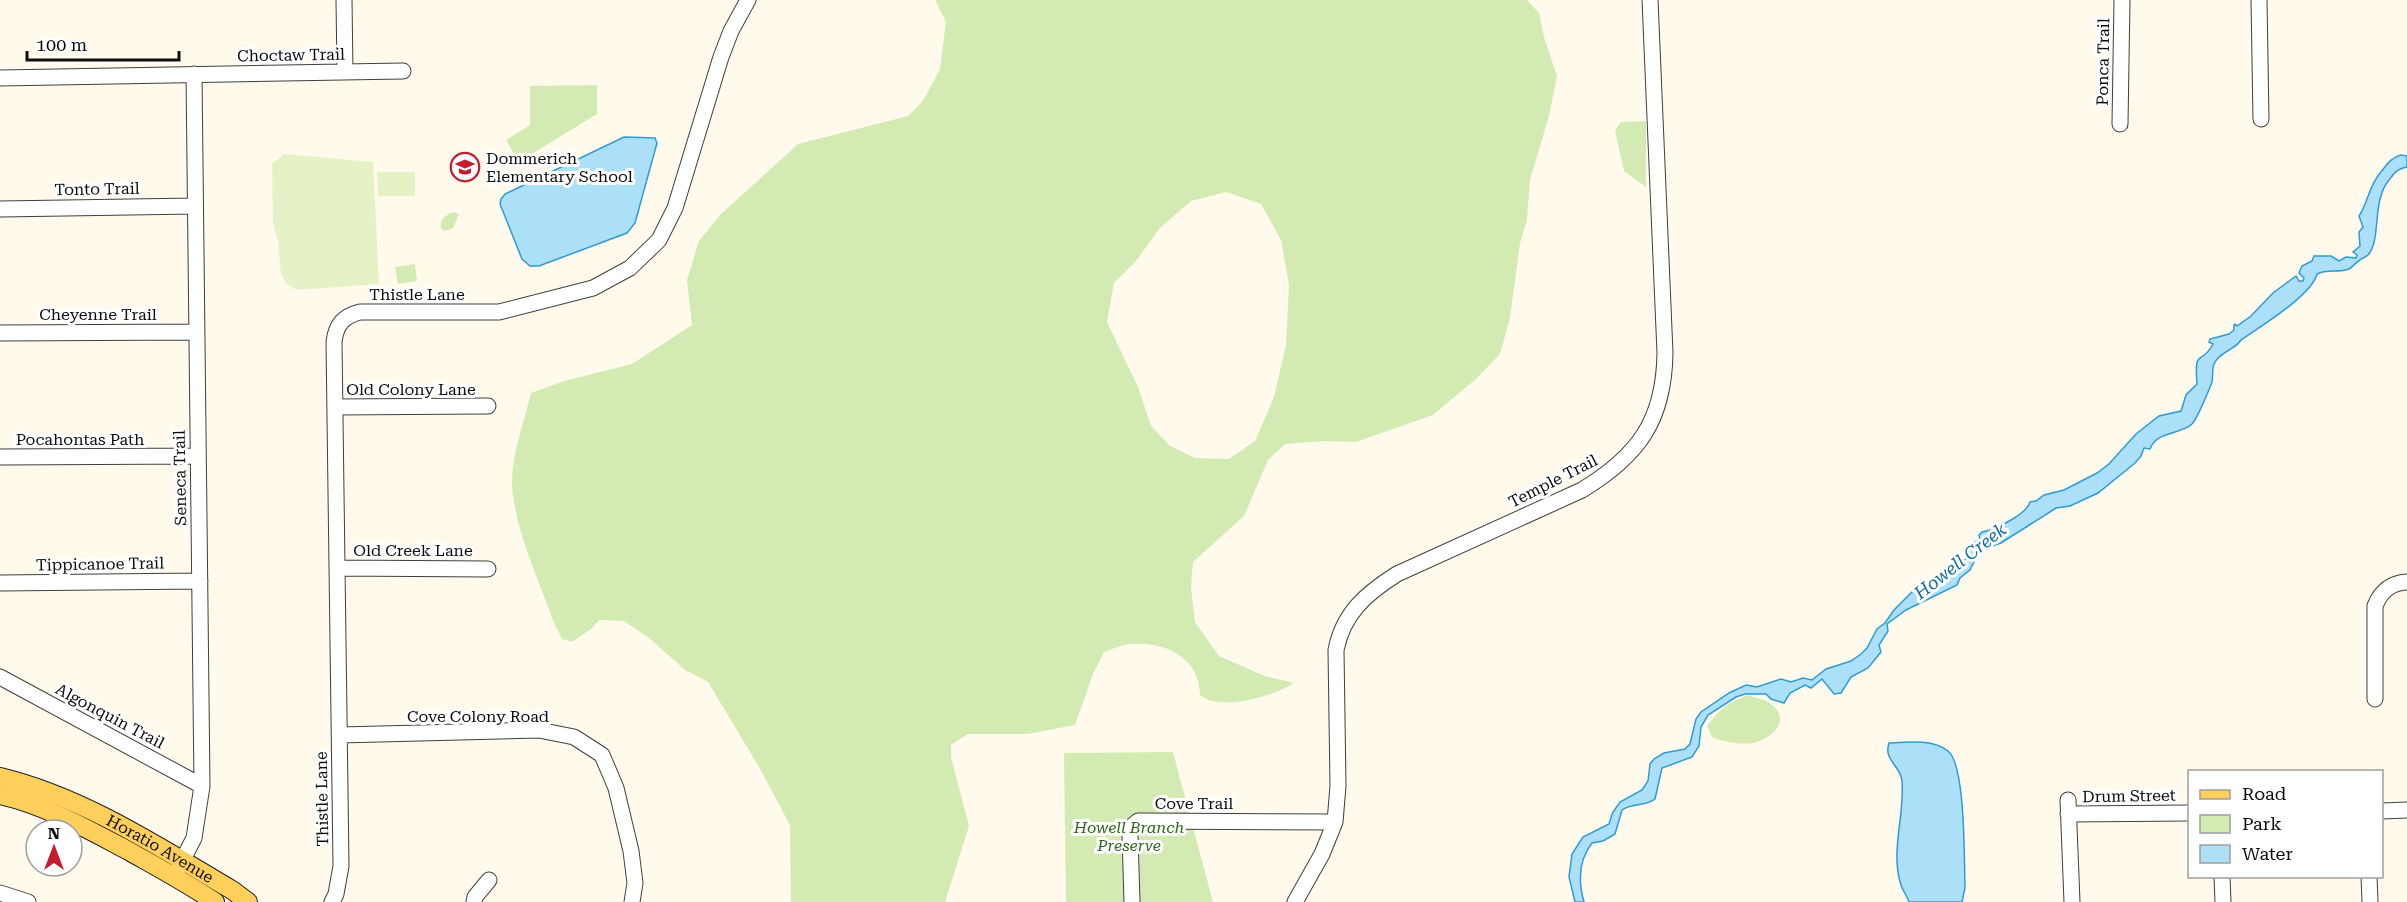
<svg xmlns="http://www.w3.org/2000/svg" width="2407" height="902" font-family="'Roboto Serif',serif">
  <rect width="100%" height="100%" fill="#fffaeb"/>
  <path fill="#d3ebb3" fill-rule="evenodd" d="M935 0H1527L1539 13 1544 37 1557 76 1549 116 1530 180 1527 220 1520 243 1510 318 1500 354 1476 379 1433 415 1356 442 1325 441 1285 444 1268 460 1244 516 1193 562 1191 588 1195 622 1219 656 1265 676 1294 683C1275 696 1219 712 1200 695 1200 658 1165 641 1131 644 1123 644 1113 649 1104 652L1093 674 1075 725 1028 734H968L951 745V757L969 826 945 902H791L790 825 759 767 708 682 685 670 649 638 624 621 599 620 591 629 572 642 562 639 554 623C539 580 514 529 512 483 512 453 524 422 531 393L564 381 632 364 692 325 687 280 699 241 721 214 798 144 908 116 923 101 940 69 946 22ZM1226 192 1261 204 1281 240 1289 285 1286 345 1274 397 1255 441 1229 459 1195 458 1170 446 1151 426 1138 387 1107 322 1114 283 1136 261 1160 228 1191 201Z
    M597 85V114L519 162 506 140 530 125V86Z
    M1646 121V187L1624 171 1615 130 1621 122Z
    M453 212 459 214 453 228 445 231 441 229C439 219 445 216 453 212Z
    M415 264 417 281 398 284 395 267Z
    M1748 695C1755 698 1765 699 1771 704 1791 719 1774 738 1754 743 1741 745 1724 742 1712 737L1707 726C1721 708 1727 703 1748 695Z
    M1173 752 1213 902H1066L1064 753Z"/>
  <path fill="#e5f2c5" d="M284 154 373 162 379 284 297 290 286 283 281 274 278 241 273 222 272 164Z
    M377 172H415V196H378Z"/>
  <path fill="#ace0f9" stroke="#2f9bd4" stroke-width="1.5" d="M624 137 655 138 657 143 635 223 627 233 539 266H530L522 259 500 204 501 199 505 194Z
    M2401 155 2407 156V167C2397 169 2395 172 2389 180 2371 202 2382 239 2368 255 2366 257 2362 258 2360 260 2356 262 2354 266 2349 269 2339 273 2327 269 2317 274 2312 295 2260 327 2241 340 2235 350 2219 352 2214 364 2212 370 2213 376 2212 382 2209 390 2197 419 2192 424 2180 435 2156 431 2150 449L2144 448 2141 456 2135 463 2098 493 2070 506 2056 508 2001 543 1986 548 1978 554 1970 570 1960 578 1957 585 1906 610 1887 624 1888 631 1879 645 1881 652 1868 668 1851 677 1841 693 1834 694 1822 679 1811 688 1805 685 1790 693 1784 703 1771 699 1766 694H1745L1736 697 1708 715 1701 727 1699 746 1692 757 1662 768 1655 799C1645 807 1634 802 1622 810L1615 834 1603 841 1592 843C1578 861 1578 881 1584 902H1575L1569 877 1572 854 1583 837 1609 824 1613 812 1620 802 1642 790 1648 781 1650 764 1654 759 1664 753 1685 749 1690 744 1696 719 1701 712 1729 693 1746 685 1757 687 1781 679 1791 682 1803 678 1812 680 1826 669 1851 661 1861 654 1867 648 1877 629 1885 623 1894 610 1912 592 1922 590 1931 580 1966 559 1969 554 1968 545 1980 540 1979 535 1982 532C1995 530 2027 514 2030 502L2036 501 2044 495 2064 490 2097 473 2109 464 2136 434 2159 416 2181 411 2186 395 2197 384C2194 346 2201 367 2213 344L2209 342 2210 339 2229 334 2234 330V325L2235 324 2237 326 2251 316 2273 293 2296 276 2299 281H2303L2304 278 2299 273 2302 266 2312 261 2314 256H2331L2339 261 2346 257 2356 258 2357 255 2353 252 2360 246 2359 232 2363 227 2359 216C2368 203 2368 188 2380 173 2387 165 2390 158 2401 155Z
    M1889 743C1907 742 1933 739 1948 751 1966 765 1964 863 1965 888L1962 902H1909C1907 896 1903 891 1901 885 1890 851 1905 816 1902 781 1901 766 1883 760 1889 743Z"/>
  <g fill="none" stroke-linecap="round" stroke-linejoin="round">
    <g stroke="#3f3f3f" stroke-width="17">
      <path id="minor" d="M344 0 345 72
        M2259 0 2261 119
        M0 78 403 71
        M2120 124 2122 0
        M0 209 195 206
        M0 333 196 332
        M335 407 488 406
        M0 457 197 456
        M338 568 488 569
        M0 583 200 581
        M0 677 202 786
        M2375 699V606C2381 591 2390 583 2407 582
        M340 735 539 730 574 737 602 755 616 788 631 851 635 883 632 902
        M2068 800 2072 902
        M2382 811 2407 810
        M2068 814 2190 813
        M177 871 194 838 202 786 194 74
        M2222 876 2223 902
        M2369 876 2370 902
        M0 893 28 902
        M332 902 336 894 341 866 334 342C336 324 344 316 360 312H499L593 288 630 268 659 240 675 208 721 57 731 31 748 0
        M474 902 475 897 489 880
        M1132 902 1130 835 1132 826 1138 821 1335 822
        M1295 902 1322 854 1335 822 1338 786 1336 650C1343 613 1367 593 1397 574L1582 490C1638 456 1664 421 1665 353L1650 0"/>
    </g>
    <g stroke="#1d1d1d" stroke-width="20">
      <g id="major">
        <path id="s1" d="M0 777C83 797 159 847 232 890L248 902"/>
        <path d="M0 795C45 805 87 829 127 850 157 867 187 883 215 902"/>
      </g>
    </g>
    <use href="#minor" stroke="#fff" stroke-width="15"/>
    <use href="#major" stroke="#ffcf5b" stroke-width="18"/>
  </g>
  <defs>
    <g id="school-ring" transform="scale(1.5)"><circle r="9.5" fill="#fff" stroke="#c31d2d" stroke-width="1.5"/><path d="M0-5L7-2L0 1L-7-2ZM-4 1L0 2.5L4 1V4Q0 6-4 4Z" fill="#c31d2d"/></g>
  </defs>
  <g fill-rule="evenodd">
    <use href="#school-ring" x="465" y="167"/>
  </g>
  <g text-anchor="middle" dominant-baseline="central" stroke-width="6" stroke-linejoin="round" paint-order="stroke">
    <g font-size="16" fill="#0c0c0c" stroke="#fff">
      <text transform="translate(291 55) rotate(-1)">Choctaw Trail</text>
      <text transform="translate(2103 62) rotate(-89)">Ponca Trail</text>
      <text transform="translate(97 189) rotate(-1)">Tonto Trail</text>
      <text x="417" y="294">Thistle Lane</text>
      <text x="98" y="314">Cheyenne Trail</text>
      <text x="411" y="389">Old Colony Lane</text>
      <text x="80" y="439">Pocahontas Path</text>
      <text transform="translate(180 478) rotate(-91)">Seneca Trail</text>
      <text transform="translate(1553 481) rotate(-27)">Temple Trail</text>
      <text x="413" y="550">Old Creek Lane</text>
      <text transform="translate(100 564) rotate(-1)">Tippicanoe Trail</text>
      <text transform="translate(110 716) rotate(28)">Algonquin Trail</text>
      <text x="478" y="716">Cove Colony Road</text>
      <text transform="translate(2129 796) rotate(-1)">Drum Street</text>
      <text transform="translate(322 799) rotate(-91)">Thistle Lane</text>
      <text x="1194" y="803">Cove Trail</text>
      <text stroke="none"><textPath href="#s1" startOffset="176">Horatio Avenue</textPath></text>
    </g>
    <g font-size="16" fill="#0c0c0c" stroke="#fff" text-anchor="start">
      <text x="486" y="158">Dommerich<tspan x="486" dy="18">Elementary School</tspan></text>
    </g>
    <g font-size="16" font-style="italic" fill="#2d6719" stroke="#fff">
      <text x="1129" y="827">Howell Branch<tspan x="1129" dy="18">Preserve</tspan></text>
    </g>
    <g font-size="18" font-style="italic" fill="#0f6aa4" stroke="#fff">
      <text transform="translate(1960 561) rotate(-38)">Howell Creek</text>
    </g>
  </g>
  <rect x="2188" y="770" width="195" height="108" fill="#ffffff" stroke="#9e9e9e" stroke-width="1.5"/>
  <rect x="2200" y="790" width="30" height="9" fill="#ffcf5b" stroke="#9e9e9e" stroke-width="1.5"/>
  <text x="2242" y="800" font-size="18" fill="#0c0c0c">Road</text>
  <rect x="2200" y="815" width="30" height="18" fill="#d3ebb3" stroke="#9e9e9e" stroke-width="1.5"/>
  <text x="2242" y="830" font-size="18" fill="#0c0c0c">Park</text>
  <rect x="2200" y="845" width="30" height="18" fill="#ace0f9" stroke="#9e9e9e" stroke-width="1.5"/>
  <text x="2242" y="860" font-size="18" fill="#0c0c0c">Water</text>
  <g transform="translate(54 848)"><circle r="28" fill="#ffffff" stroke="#9e9e9e" stroke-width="1.5"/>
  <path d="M0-4.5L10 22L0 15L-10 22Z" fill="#c31d2d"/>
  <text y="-9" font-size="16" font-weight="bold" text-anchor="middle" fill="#0c0c0c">N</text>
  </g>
  <path d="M27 51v9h152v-9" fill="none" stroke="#0c0c0c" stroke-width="3"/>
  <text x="36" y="51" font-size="18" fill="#0c0c0c" stroke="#ffffff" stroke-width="4.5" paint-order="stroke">100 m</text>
</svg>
